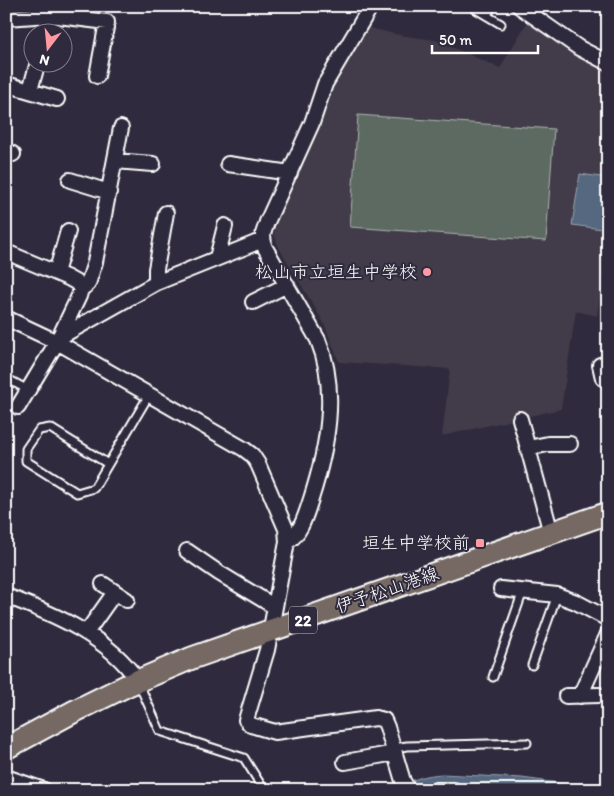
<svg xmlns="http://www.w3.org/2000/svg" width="614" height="796" font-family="Itim,'Klee One',sans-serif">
  <rect width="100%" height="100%" fill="#2f2a3d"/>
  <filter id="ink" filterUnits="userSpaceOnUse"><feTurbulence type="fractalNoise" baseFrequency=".02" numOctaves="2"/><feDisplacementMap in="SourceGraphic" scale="10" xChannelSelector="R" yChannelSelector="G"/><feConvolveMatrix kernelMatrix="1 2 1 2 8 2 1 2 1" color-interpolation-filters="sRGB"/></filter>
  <g filter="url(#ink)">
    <path fill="#433b48" d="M529 19 608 68V243L597 316 576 311 561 409 442 436 450 369 339 362 324 323 279 248 274 234 277 216 313 141 322 102 348 62 366 27 399 35 435 40 500 68Z"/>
    <path fill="#5d6b62" stroke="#aeb5b0" d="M358 115 554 129 546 241 350 227Z"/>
    <path fill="#54677f" stroke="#98a4b2" d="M580 174 608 178V192L602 229 572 225Z
      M442 774 522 778 608 790H497L444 785 425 787 418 790H397C409 779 427 775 442 774Z"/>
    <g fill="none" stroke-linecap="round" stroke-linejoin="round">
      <g stroke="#fff" stroke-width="11">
        <path id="service" d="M474 8 501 24
          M487 15 492 6
          M6 378 28 390
          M108 464 50 428 39 430 26 449V461L77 493 94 488 149 395
          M532 665 557 595
          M493 677 523 591
          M139 684 160 731 244 758 264 790
          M394 748 407 746 527 743"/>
      </g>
      <g stroke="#fff" stroke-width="18">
        <path id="minor" d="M519 6 579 48 608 63
          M6 18 50 15 107 22 97 76
          M45 32 50 15
          M6 84 57 99
          M30 90 38 62
          M6 151 13 154
          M115 161 153 164
          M228 164 290 173
          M70 180 109 192
          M6 252 68 278 77 283 81 289 79 296 57 342 244 449 252 455 258 464 286 529 287 542 267 650 246 720 251 725 275 732 376 718 384 720 387 727 403 781 408 790
          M217 258 225 226
          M56 273 68 231
          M156 283V269L166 213
          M81 289 88 284 95 262 121 128
          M253 302 287 285
          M6 318 57 342 18 407
          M60 337 156 283 263 240
          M603 378 600 365 608 363
          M520 419 551 533
          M528 448 548 444H570
          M287 542C301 534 306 514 311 499 327 449 339 391 318 340L264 246 263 234 267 222 312 123 325 84 371 6
          M187 551 219 573 275 607
          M103 584 127 600
          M501 589 557 595 576 602 608 619
          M6 596C54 614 109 637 138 681
          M86 633 115 592
          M566 696 599 695
          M580 696 608 634
          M345 762 395 753
          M6 777 44 790
          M436 790H454"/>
      </g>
      <g stroke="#fff" stroke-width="25">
        <path id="primary" d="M6 748 73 712 128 685 192 658 608 513"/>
      </g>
      <use href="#service" stroke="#2f2a3d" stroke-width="7"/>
      <use href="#minor" stroke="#2f2a3d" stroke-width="14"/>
      <use href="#primary" stroke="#766964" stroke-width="21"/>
    </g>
  </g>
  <g fill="#ff9aa2" stroke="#2f2a3d" stroke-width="2">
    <circle cx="427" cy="272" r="5"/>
    <rect x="475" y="538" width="10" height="10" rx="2.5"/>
  </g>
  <g text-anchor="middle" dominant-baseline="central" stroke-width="4" stroke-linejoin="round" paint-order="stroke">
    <rect fill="#2f2a3d" stroke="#c1bfc5" stroke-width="1" x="289" y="606.5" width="28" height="27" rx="4"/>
    <g font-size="16" font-weight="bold" fill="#fff">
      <text x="303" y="620">22</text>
    </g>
    <g font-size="18" fill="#fff" stroke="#2f2a3d" text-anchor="end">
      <text x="417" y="272">松山市立垣生中学校</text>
      <text x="470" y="543">垣生中学校前</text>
    </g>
    <g font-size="18" fill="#fff" stroke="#2f2a3d">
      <text transform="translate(387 590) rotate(-19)">伊予松山港線</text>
    </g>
  </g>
  <rect width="614" height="796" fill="none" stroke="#2f2a3d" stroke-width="25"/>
  <rect x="12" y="12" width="589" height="771" fill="none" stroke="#fff" stroke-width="2" filter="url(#ink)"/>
  <g transform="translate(48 48) rotate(196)"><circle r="24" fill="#2f2a3d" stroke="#827f8b"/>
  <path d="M0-4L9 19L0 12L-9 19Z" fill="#ff9aa2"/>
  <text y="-8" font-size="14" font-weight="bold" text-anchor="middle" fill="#ffffff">N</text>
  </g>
  <path d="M432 45v8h106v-8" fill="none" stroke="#ffffff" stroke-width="2.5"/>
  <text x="439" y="45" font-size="15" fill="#ffffff" stroke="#2f2a3d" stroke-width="4" paint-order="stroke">50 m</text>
</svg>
